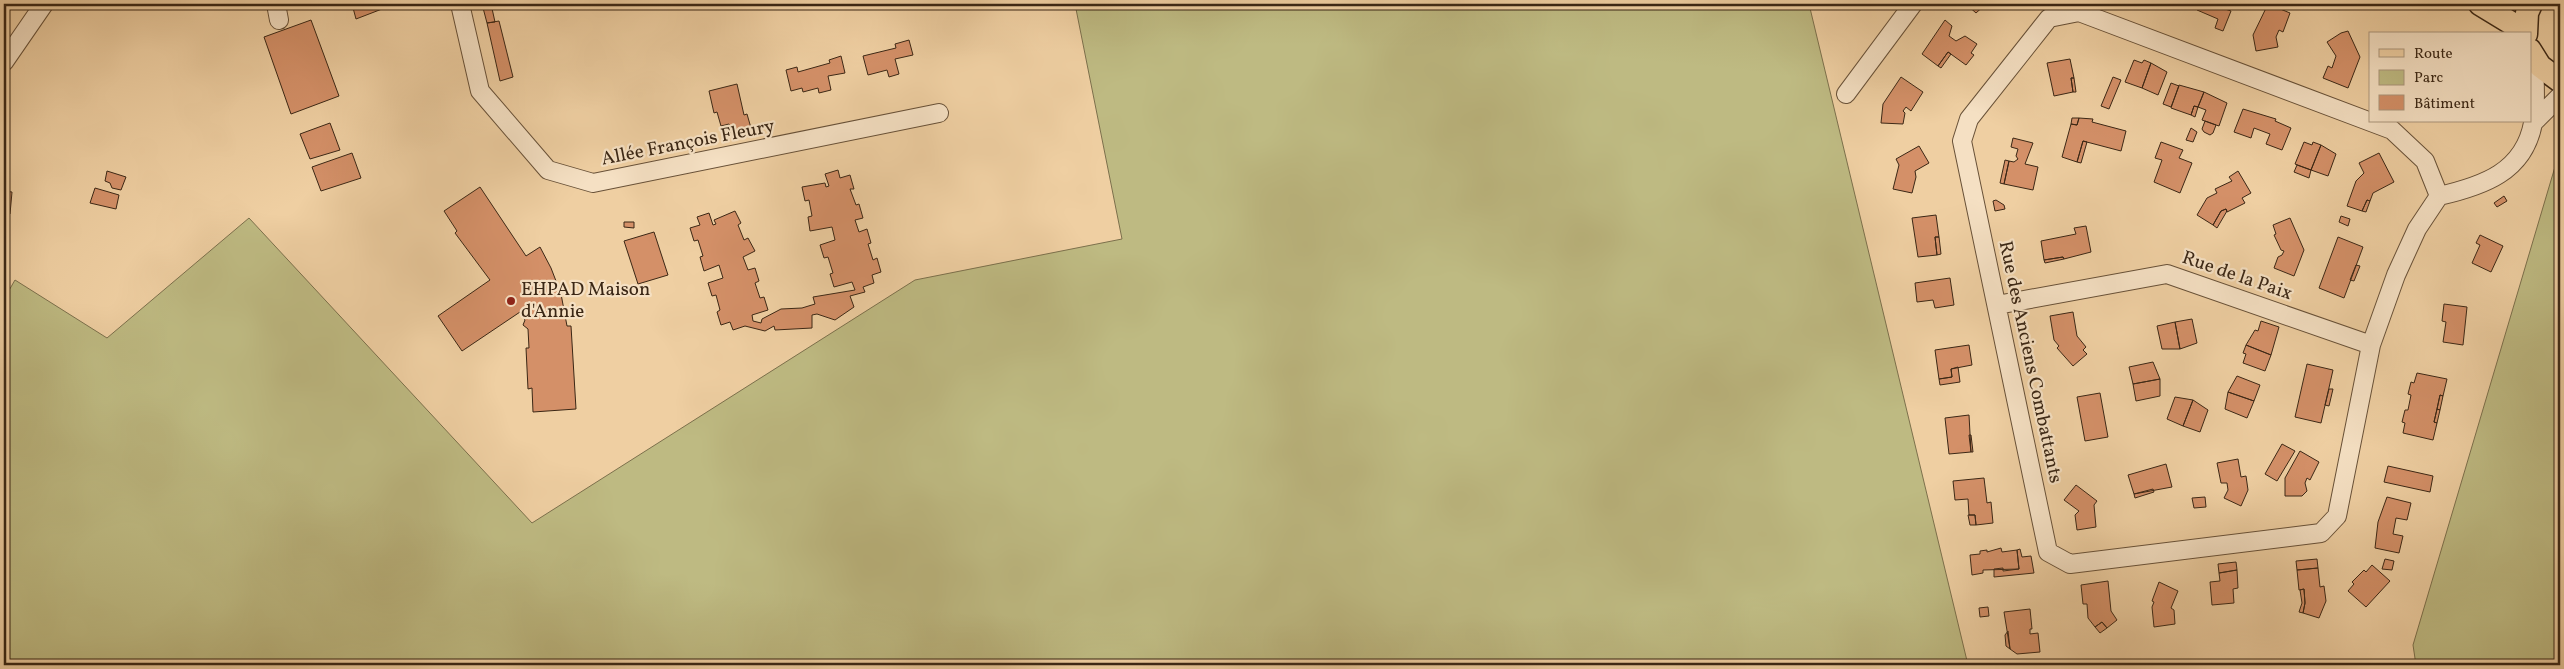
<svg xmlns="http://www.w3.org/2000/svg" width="2564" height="669" font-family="Vollkorn,serif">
  <rect width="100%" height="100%" fill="#efcfa2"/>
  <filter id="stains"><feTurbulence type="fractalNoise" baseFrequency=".004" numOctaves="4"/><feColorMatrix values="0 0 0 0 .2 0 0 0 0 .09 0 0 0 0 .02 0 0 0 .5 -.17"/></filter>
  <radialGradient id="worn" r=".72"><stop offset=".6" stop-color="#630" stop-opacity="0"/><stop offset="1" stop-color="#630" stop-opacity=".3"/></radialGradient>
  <path fill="#beba82" stroke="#7c704c" d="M1075 4H1809L1968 665H4V299L15 280 107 338 249 218 532 523 915 280 1122 239Z
    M2560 150V665H2416L2413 645Z"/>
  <path fill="#d49068" stroke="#3b2715" d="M352 4H395L356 19Z
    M482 4H491L495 22 487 23Z
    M1966 4H1986L1976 13Z
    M2199 4H2227L2225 9 2231 11 2223 31 2215 28 2218 19 2197 10Z
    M2268 4 2290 13 2283 32 2279 30 2276 37 2278 47 2256 51 2253 35Z
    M311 20 339 96 291 114 264 37Z
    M1945 20 1952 26 1949 36 1956 41 1965 36 1977 44 1971 53 1974 55 1966 65 1948 52 1938 66 1922 54Z
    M499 21 513 77 500 81 487 23Z
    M2348 31 2360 57 2348 88 2323 78 2328 66 2332 68 2336 56 2327 42 2341 33Z
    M909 40 913 55 895 59 899 74 889 77 887 70 868 75 863 56 896 48 895 44Z
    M1948 52 1951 54 1941 68 1938 66Z
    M841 56 845 73 828 76 831 90 819 93 818 88 803 92 802 88 791 91 786 70 797 67 798 72 830 63 829 60Z
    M2070 59 2074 78H2071L2073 92 2054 96 2047 63Z
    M2134 60 2142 63 2144 60 2151 63 2142 88 2125 82Z
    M2151 63 2167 72 2158 95 2142 88Z
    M1901 77 1923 92 1911 111 1906 107 1903 111 1905 113 1903 124 1881 123 1883 104Z
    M2113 77 2121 80 2109 109 2101 106Z
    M2071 78H2074L2076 92H2073Z
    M2171 83 2179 86 2171 107 2163 104Z
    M737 84 744 115 747 114 751 128 731 133 729 124 721 126 717 112 714 113 709 91Z
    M2179 85 2204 92 2198 107 2194 106 2191 115 2171 108Z
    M2204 92 2227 103 2219 126 2202 120 2206 110 2198 107Z
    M2194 106 2198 107 2195 117 2191 115Z
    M2243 109 2276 119 2275 121 2291 128 2282 150 2266 144 2270 134 2254 128 2251 138 2234 132Z
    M2072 118H2079L2077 125 2071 124Z
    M2079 118 2093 119 2092 122 2126 131 2121 151 2083 141 2077 162 2062 157 2071 124 2077 125Z
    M2205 121 2216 125 2213 133 2210 135 2204 132 2202 129Z
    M330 123 340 150 310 159 300 134Z
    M2191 128 2197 132 2193 142 2186 140Z
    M2013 138 2033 143 2025 164 2038 167 2033 190 2004 184 2009 161 2014 162 2018 159 2016 156 2018 149 2011 147Z
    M2083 141 2087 142 2081 163 2077 162Z
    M2161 142 2183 150 2179 158 2192 163 2180 193 2154 182 2162 160 2155 158Z
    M2304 142 2312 145 2313 142 2321 145 2311 170 2295 164Z
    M2321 145 2336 154 2328 176 2311 170Z
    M1919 146 1929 163 1915 171 1916 177 1912 193 1893 189 1899 165 1896 159Z
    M352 153 361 178 321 191 312 167Z
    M2379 153 2394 182 2373 193 2370 201 2367 200 2362 211 2347 206 2356 181 2364 173 2359 163Z
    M2005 160 2009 161 2004 184 2000 183Z
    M2297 165 2311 170 2309 178 2294 172Z
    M838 170 840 178 850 175 854 189H850L856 205 859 204 863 218 855 220 859 232 867 229 871 243 868 244 873 260 877 258 881 272 872 275 874 283 863 287 865 292 850 296 854 307 835 320 817 314 812 315V328L775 330 774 326 765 331 745 326 733 330 730 322 721 325 717 312 720 310 716 295 712 296 708 283 723 278 719 265 704 271 700 257 703 256 698 240 694 241 690 228 700 225 697 217 709 213 713 225 716 224 714 220 735 211 741 223 738 225 744 240 748 238 755 251 743 257 748 270 755 268 759 281 755 283 760 298 764 297 768 310 752 315 753 321 761 323 762 319 781 309 802 308 815 304 813 297 855 290 852 282 834 287 830 274 833 273 828 257 824 258 820 245 835 240 832 227 810 231 808 217 812 216 809 200 805 201 802 187 825 183 826 187 829 186 825 174Z
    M107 171 126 177 121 190 112 188 110 183 105 181Z
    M2238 171 2251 193 2242 198 2245 203 2227 212 2226 209 2221 211 2213 225 2197 215 2207 198 2217 193 2215 189 2232 181 2229 177Z
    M480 187 526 256 540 247 551 268 561 294 567 326H571L576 409 533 412 532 388 528 389 526 348H529L528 329 523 325 525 320 520 312 462 351 438 316 490 280 455 233 457 231 444 211Z
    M95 188 119 195 116 209 90 203Z
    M4 191 12 192 10 214 4 219Z
    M2504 196 2507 201 2497 207 2494 203Z
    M1996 200 2004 205 2005 209 1995 211 1993 201Z
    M2367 200 2370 201 2366 212 2362 211Z
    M2226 209 2227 211 2217 228 2213 225 2221 211Z
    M1936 215 1939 237H1935L1937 255 1918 257 1912 218Z
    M2341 216 2350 219 2348 226 2339 222Z
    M2290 218 2304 250 2294 276 2274 268 2278 257 2282 255 2284 251 2281 250 2274 235 2276 234 2273 225Z
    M624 222H634V228L624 227Z
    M2086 226 2091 252 2064 259 2063 257 2044 260 2041 241 2076 234 2074 228Z
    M654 232 668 275 638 284 624 241Z
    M2480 235 2503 246 2491 272 2472 263 2480 245 2476 243Z
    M1935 237H1939L1941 254 1937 255Z
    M2338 237 2363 247 2344 298 2319 288Z
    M2063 257 2064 259 2045 263 2044 260Z
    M2356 265 2360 266 2354 281 2350 280Z
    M1950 278 1954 305 1935 308 1933 300 1917 302 1915 283Z
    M2444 304 2467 307 2463 345 2443 342 2446 322 2442 321Z
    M2073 312 2077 336 2086 347 2083 350 2087 354 2073 366 2057 348 2059 346 2054 340 2050 316Z
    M2192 319 2197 343 2180 349 2175 322Z
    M2261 321 2279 327 2271 355 2246 345 2255 330 2258 331Z
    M2175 322 2180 349H2162L2157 326Z
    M1969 345 1972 365 1951 369 1952 377 1939 379 1935 350Z
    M2246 345 2271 355 2265 371 2243 363 2246 354 2243 353Z
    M2153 362 2160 379 2133 384 2129 367Z
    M2307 364 2333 370 2321 423 2295 417Z
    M1958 367 1960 382 1940 385 1939 379 1952 377 1951 369Z
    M2417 373 2447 379 2443 396 2440 395 2437 409 2434 422 2437 423 2433 440 2403 433 2405 423 2402 422 2405 410H2408L2411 395 2408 394 2411 382 2414 383Z
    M2237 376 2260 385 2254 401 2228 392Z
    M2160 379V396L2136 401 2133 384Z
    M2329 389H2333L2329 406 2325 405Z
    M2228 392 2254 401 2247 418 2225 409Z
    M2100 393 2108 437 2085 441 2077 397Z
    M2440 395 2443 396 2440 410 2437 409Z
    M2175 397 2193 400 2183 426 2167 419Z
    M2193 400 2208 410 2200 432 2183 426Z
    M2437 409 2440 410 2437 423 2434 422Z
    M1969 415 1971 452 1949 454 1945 418Z
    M1969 435H1971L1973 452H1971Z
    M2282 444 2295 451 2277 481 2265 474Z
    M2300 451 2319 462 2310 480 2307 478 2305 483 2307 491 2302 496H2285V478Z
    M2238 459 2241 477 2246 476 2248 490 2241 506 2224 498 2228 490 2227 483H2221L2217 463Z
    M2166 464 2172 487 2134 494 2128 475Z
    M2388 466 2433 476 2430 492 2384 482Z
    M1984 478 1987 503 1991 502 1993 523 1976 525 1975 515H1969L1968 499 1955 500 1953 481Z
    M2076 485 2097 501 2094 505 2096 527 2077 530 2075 515 2079 511 2064 500Z
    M2153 489 2154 492 2135 498 2134 494Z
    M2205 497 2206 507 2194 508 2192 498Z
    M2387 497 2411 503 2407 520 2396 518 2393 534 2403 536 2399 553 2375 548 2378 522Z
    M1968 515H1975L1976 525H1970Z
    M2001 548 2002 552 2017 550 2019 569 1983 570V573L1972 575 1970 555 1980 554V551L1987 550V552Z
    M2020 549 2022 557 2031 556 2034 573 1994 577V569L2003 568V571L2019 569 2017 550Z
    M2317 559 2318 568 2297 570 2296 561Z
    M2385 559 2394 561 2392 570 2382 569Z
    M2236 562 2237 570 2219 573 2218 564Z
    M2372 565 2390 581 2366 607 2348 591 2354 584 2352 582 2364 570 2366 572Z
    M2318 568 2320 587 2324 586 2326 601 2319 618 2303 613 2305 603 2304 589 2299 590 2297 570Z
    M2237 570 2238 588 2233 589 2234 603 2212 605 2210 582 2220 581 2219 573Z
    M2108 581 2111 611 2117 620 2107 628 2102 622 2095 627 2088 618 2087 604H2083L2081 585Z
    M2159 582 2178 591 2171 608 2174 610 2175 624 2154 627 2152 607 2154 602 2152 601Z
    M2304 589 2305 603 2303 613 2299 612 2302 603 2300 590Z
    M1988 607 1989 616 1980 617 1979 608Z
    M2030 609 2032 629H2030V634L2038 633 2040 652 2017 654 2010 649 2004 612Z
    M2102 622 2107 628 2100 633 2095 627Z
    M2008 631 2010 649 2006 646 2005 635Z"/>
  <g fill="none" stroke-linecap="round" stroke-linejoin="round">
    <g stroke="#685138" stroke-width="20">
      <path id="minor" d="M276 4 279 20
        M460 4 480 91 548 170 593 183 939 113
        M4 62 44 4
        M1846 94 1913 4
        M2533 123 2560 96
        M2439 196 2425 161 2392 130 2079 12 2049 18 1969 119 1962 141 2048 552 2070 564 2321 533 2337 516 2371 345 2396 275 2417 229 2439 196C2483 186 2524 172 2533 123 2537 102 2534 78 2534 57
        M1997 305 2167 274 2371 345"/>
    </g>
    <g stroke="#3b2715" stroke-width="25">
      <path id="major" d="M2480 4 2526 32
        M2526 34 2527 13 2531 4
        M2530 50 2540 66 2560 81"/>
    </g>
    <use href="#minor" stroke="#f5e0c3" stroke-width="18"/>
    <use href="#major" stroke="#efcfa2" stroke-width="22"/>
  </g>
  <circle fill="#8f2418" stroke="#f5e0c3" stroke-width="2" cx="511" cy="301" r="5"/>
  <g text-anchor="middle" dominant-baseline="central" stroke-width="4.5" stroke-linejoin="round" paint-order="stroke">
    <g font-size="19" fill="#3b2715" stroke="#f5e0c3">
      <text transform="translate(688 143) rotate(-11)">Allée François Fleury</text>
      <text transform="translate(2237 276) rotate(19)">Rue de la Paix</text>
      <text transform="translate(2030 362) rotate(78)">Rue des Anciens Combattants</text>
    </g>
    <g font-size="19" fill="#3b2715" stroke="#f5e0c3" text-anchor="start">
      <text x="521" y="290">EHPAD Maison<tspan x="521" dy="22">d'Annie</tspan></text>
    </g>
  </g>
  <rect width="2564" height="669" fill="none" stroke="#efcfa2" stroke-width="20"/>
  <rect x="5" y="5" width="2554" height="659" fill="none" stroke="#3b2715" stroke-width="2.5"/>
  <rect x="10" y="10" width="2544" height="649" fill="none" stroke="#3b2715"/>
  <rect x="2369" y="32" width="162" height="90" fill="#f5e0c3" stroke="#ab967d"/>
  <rect x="2379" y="49" width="25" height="8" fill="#efcfa2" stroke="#ab967d"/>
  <text x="2414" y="58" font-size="15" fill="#3b2715">Route</text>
  <rect x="2379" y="70" width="25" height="15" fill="#beba82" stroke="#ab967d"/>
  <text x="2414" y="82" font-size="15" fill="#3b2715">Parc</text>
  <rect x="2379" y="95" width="25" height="15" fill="#d49068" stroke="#ab967d"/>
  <text x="2414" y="108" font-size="15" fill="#3b2715">Bâtiment</text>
  <rect width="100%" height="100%" filter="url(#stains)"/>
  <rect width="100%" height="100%" fill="url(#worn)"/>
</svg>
